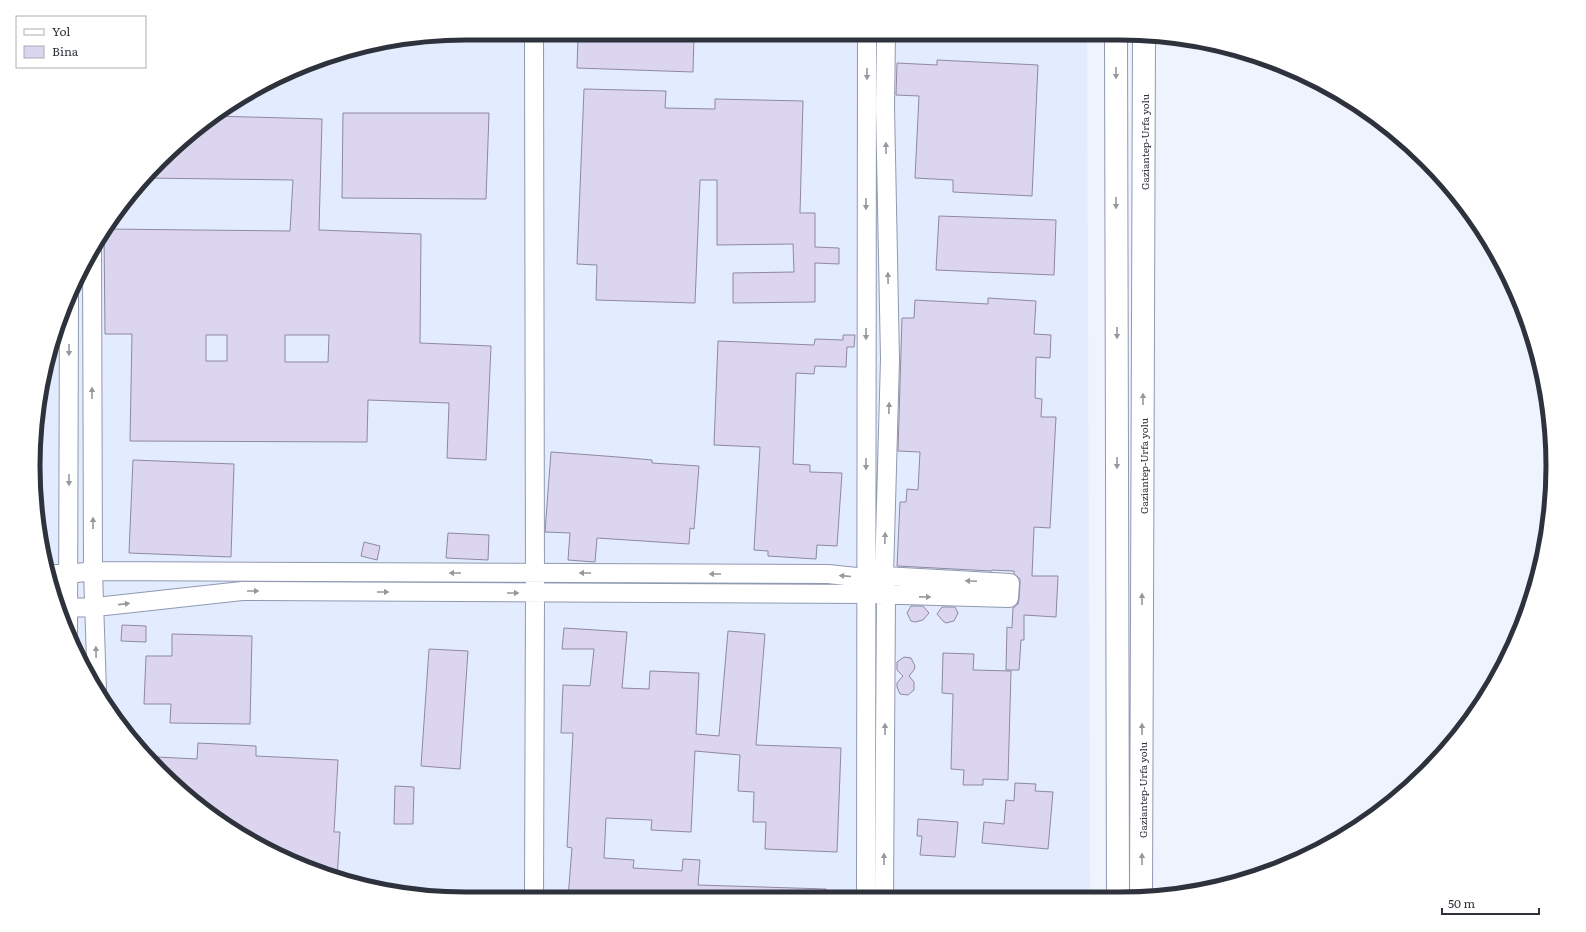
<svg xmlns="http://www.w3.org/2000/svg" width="1586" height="932" font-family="Literata,serif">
  <rect width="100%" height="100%" fill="#eff3fd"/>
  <path fill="#e3ebfe" d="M1087 34 1090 898H437L327 876 226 826 180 791 123 730 91 682 56 605 41 550 33 466 48 354 78 275 106 225 160 160 203 122 274 78 327 56 409 37Z"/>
  <path fill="#dbd5f0" stroke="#8e89a1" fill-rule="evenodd" d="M578 36H694L693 72 577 68Z
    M937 60 1038 65 1032 196 953 192V180L915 178 919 96 896 95 897 63 937 65Z
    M584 89 666 91 665 108 715 109V99L803 101 800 213H815V247L839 248V264L815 263V302L733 303V273L794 272 793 244 717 245V180H700L695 303 596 300 597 265 577 264Z
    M343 113H489L486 199 342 198Z
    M212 116 322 119 319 230 421 234 420 343 491 346 486 460 447 458 449 403 368 400 367 442 130 441 132 334H105L104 229 290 231 293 180 145 178 160 160 203 122ZM206 335H227V361H206ZM285 335H329L328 362H285Z
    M939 216 1056 220 1054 275 936 270Z
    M988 298 1036 301 1034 334 1051 335 1050 358 1036 357 1035 398 1042 399 1041 417H1056L1050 528 1034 527 1032 576H1058L1056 617 1024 615V640H1021L1019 670H1006L1007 627 1012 628 1013 608 1018 604 1019 599 1020 583V579L1014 574V571L992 570V571L897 566 900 502H906L907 489 918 490 920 452 898 451 902 318H914L915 300 988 304Z
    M843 335H855L854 347H847L846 367 815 366 814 374 796 373 793 464 810 465V472L842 473 837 546 817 545 816 559 768 556V551L754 550 760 447 714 445 718 341 814 345 815 339 843 340Z
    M551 452 618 457 652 460V463L699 466 694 529 690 528 689 544 597 538 595 562 568 560 570 533 545 532Z
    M133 460 234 464 231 557 129 553Z
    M448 533 489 535 488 560 446 558Z
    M364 542 380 546 377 560 361 556Z
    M911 606H923L929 613 923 620 915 622 911 621 907 613Z
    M942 607H955L958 613 954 621 946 623 943 621 937 614Z
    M122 625 146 626V642L121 641Z
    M564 628 627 632 622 688 649 689 650 671 699 673 696 734 719 736 728 631 765 634 756 745 841 748 837 852 765 849 766 822H753L754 792 738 791 740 755 695 751 691 832 651 830 652 820 606 818 604 858 634 860 633 868 682 871 683 859 700 860 698 885 826 889V898H568L572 848 567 847 573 733H561L563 685 590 686 594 649H562Z
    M172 634 252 636 250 724 170 723 171 704H144L146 656H172Z
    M429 649 468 651 460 769 421 766Z
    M943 653 974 654 973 670 1011 671 1008 780 983 779V785H963L964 770 951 769 953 694 942 693Z
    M904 657 911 658 915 666 914 670 909 676 914 682V690L908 695 900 694 897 687V683L903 676 897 670V662Z
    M198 743 256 746V756L338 760 334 832H340L337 878 327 876 226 826 180 791 157 766V757L197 759Z
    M1015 783 1036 784 1035 791 1053 792 1048 849 982 843 984 822 1004 824 1006 800 1014 801Z
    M395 786 414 787 413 824H394Z
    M918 819 958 822 955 857 920 855 922 836H917Z"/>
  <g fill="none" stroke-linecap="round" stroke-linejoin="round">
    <g stroke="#9099b1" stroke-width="20">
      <path id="minor" d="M92 250 93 571 97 691
        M48 574H69L93 571 828 574 866 578 884 576 1010 583 1009 598 867 594 242 591 96 607 57 608
        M68 632 69 297
        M534 898 535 593 534 36
        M866 898 867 35
        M884 898 886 596 884 576 890 359 885 106 886 35"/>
    </g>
    <g stroke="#9099b1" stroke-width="24">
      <path id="highway" d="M1116 34 1118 898
        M1141 898 1144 34"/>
    </g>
    <use href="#minor" stroke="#fff" stroke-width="18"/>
    <use href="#highway" stroke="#fff" stroke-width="22"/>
  </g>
  <defs><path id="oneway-solid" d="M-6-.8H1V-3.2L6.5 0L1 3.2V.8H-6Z"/></defs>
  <g fill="#96989e">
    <use href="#oneway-solid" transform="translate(1116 73) rotate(90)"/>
    <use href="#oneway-solid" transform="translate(867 74) rotate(90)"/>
    <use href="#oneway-solid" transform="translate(886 148) rotate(-91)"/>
    <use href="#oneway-solid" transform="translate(1116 203) rotate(90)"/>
    <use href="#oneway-solid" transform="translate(866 204) rotate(90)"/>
    <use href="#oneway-solid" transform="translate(888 278) rotate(-91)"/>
    <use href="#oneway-solid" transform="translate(1117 333) rotate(90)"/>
    <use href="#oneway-solid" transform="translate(866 334) rotate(90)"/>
    <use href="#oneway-solid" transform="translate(69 350) rotate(90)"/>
    <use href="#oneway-solid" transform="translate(92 393) rotate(-90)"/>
    <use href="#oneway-solid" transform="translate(1143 399) rotate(-90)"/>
    <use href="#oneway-solid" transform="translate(889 408) rotate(-88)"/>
    <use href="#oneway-solid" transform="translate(1117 463) rotate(90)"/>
    <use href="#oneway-solid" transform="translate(866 464) rotate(90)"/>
    <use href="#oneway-solid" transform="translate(69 480) rotate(90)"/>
    <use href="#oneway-solid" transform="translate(93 523) rotate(-90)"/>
    <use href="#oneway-solid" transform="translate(885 538) rotate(-88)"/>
    <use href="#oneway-solid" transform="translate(455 573) rotate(-180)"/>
    <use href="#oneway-solid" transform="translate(585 573) rotate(-180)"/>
    <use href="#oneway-solid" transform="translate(715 574) rotate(-180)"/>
    <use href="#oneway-solid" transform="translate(845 576) rotate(-175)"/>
    <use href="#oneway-solid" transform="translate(971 581) rotate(-177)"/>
    <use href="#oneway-solid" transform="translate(253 591)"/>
    <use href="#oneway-solid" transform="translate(383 592)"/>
    <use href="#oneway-solid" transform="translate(513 593)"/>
    <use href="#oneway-solid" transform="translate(925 597) rotate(1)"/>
    <use href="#oneway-solid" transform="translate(1142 599) rotate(-90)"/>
    <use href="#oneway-solid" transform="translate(124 604) rotate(-6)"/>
    <use href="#oneway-solid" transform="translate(96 652) rotate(-91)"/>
    <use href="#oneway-solid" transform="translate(885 729) rotate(-90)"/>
    <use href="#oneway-solid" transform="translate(1142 729) rotate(-90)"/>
    <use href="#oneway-solid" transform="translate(884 859) rotate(-90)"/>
    <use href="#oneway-solid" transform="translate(1142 859) rotate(-90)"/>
  </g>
  <g text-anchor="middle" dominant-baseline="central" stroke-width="3.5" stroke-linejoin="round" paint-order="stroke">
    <g font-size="10" fill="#2e323c" stroke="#fff">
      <text transform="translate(1144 142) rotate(-90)">Gaziantep-Urfa yolu</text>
      <text transform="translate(1143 466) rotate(-90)">Gaziantep-Urfa yolu</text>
      <text transform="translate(1142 790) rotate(-90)">Gaziantep-Urfa yolu</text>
    </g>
  </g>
  <path d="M0 0H1586V932H0ZM466 40H1120A426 426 0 0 1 1546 466V466A426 426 0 0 1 1120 892H466A426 426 0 0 1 40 466V466A426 426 0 0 1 466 40Z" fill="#fff" fill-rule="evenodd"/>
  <path fill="none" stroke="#2e323c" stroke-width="5" d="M466 40H1120A426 426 0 0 1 1546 466V466A426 426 0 0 1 1120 892H466A426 426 0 0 1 40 466V466A426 426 0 0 1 466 40Z"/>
  <rect x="16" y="16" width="130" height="52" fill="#ffffff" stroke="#abadb1"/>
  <rect x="24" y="29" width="20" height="6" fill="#ffffff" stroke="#abadb1"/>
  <text x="52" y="36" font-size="12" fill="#2e323c">Yol</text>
  <rect x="24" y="46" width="20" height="12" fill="#dbd5f0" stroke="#abadb1"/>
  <text x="52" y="56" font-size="12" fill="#2e323c">Bina</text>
  <path d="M1442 908v6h97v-6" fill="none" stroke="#2e323c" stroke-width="2"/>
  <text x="1448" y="908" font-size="12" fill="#2e323c" stroke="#ffffff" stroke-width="3" paint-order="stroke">50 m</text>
</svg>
